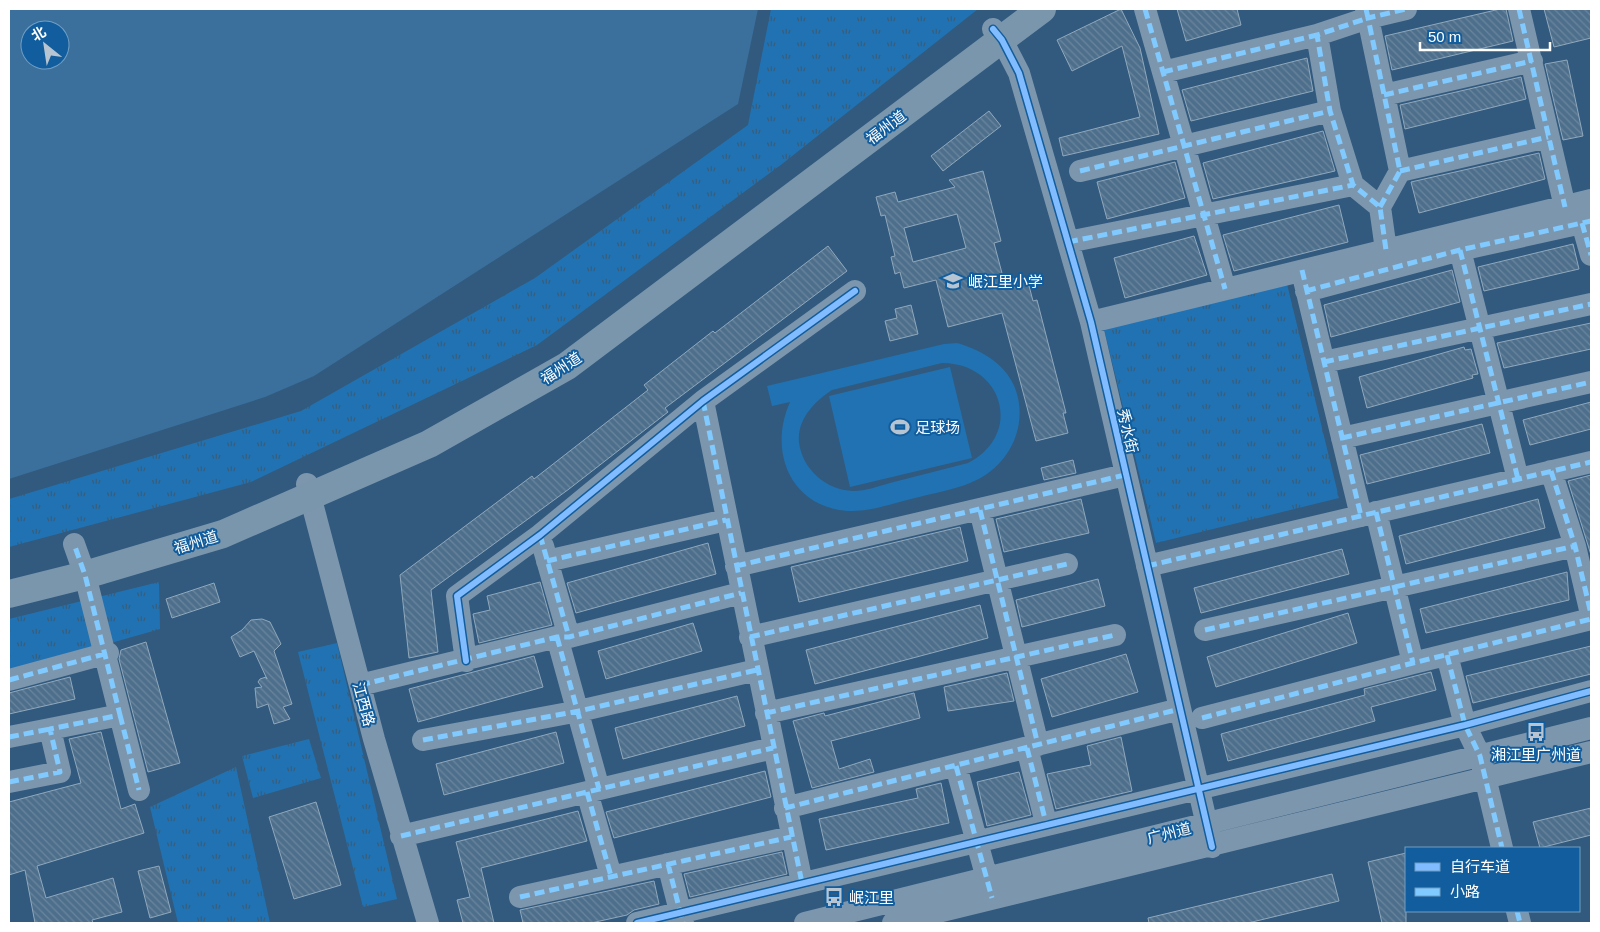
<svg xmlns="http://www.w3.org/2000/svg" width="1600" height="932" font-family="Helvetica,'Noto Sans SC',sans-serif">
  <defs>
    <pattern id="grass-tufts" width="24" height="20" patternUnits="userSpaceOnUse" patternTransform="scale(1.25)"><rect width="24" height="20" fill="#2172b2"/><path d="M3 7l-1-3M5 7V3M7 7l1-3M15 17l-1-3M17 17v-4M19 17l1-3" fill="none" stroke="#395d7a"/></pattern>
    <pattern id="building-back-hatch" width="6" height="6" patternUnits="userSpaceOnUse" patternTransform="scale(1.25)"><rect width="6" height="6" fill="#4e6f8c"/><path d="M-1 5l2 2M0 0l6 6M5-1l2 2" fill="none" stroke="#69859d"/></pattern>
  </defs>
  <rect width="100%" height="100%" fill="#315a7e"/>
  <path fill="url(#grass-tufts)" d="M771 9H978L782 164 537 345 251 482 9 547V499L301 411 535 278 748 125Z
    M1287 284 1339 498 1156 543 1104 329Z
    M159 582 160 629 9 672V619Z
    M337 643 397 899 363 907 298 652Z
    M309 739 321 778 253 798 242 756Z
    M236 767 270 923H178L150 807Z"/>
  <path fill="#2172b2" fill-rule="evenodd" d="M957 343C985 351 1012 368 1018 398 1026 434 1004 470 970 483 953 490 934 493 915 498 894 503 870 512 848 511 790 507 768 451 790 402L772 406 767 386 944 344ZM942 363C1003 363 1024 434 968 463 942 470 916 476 890 483 879 486 866 491 853 491 826 490 802 469 799 442 797 419 815 401 832 390Z
    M950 367 972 458 850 487 829 396Z"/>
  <path fill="#3b709c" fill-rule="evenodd" d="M9 9H758L738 104 314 376 265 397 9 479ZM30 30H60V60H30Z"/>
  <path fill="url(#building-back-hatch)" stroke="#90a8bc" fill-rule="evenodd" d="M1121 9 1140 48 1159 134 1063 156 1059 138 1140 117 1122 46 1072 71 1057 40Z
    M1177 9H1237L1241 25 1186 41Z
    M1500 9H1506L1513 41 1392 70 1385 36Z
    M1544 9H1591V38L1554 47Z
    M1307 58 1313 91 1191 121 1182 90Z
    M1567 60 1583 136 1563 140 1545 64Z
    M1521 77 1526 99 1405 129 1400 105Z
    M989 111 1001 126 943 171 931 156Z
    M1323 131 1335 171 1213 199 1203 163Z
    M1539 153 1545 179 1419 213 1411 182Z
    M1175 162 1185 198 1107 219 1097 182Z
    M983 171 1001 241 994 243 1003 277 1028 282 1033 301 1037 300 1066 413H1063L1068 433 1036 441 1002 313 948 327 936 280 904 288 900 272 895 274 891 257 895 256 885 215 881 216 876 197 895 192 898 202 955 187 949 180ZM957 214 966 248 913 262 904 228Z
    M1339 205 1348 242 1234 271 1223 235Z
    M1194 236 1207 275 1125 298 1114 258Z
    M1573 244 1579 269 1484 291 1478 267Z
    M828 246 847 271 665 408 668 412 569 489 431 590 438 652 409 658 400 575 532 476 534 479 648 390 644 385 713 331 715 333Z
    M1452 270 1460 302 1331 337 1324 305Z
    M911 305 918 334 890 341 885 321 897 318 895 309Z
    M1591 323V349L1504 368 1497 343Z
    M1464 347 1465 350 1471 349 1478 374 1472 375 1473 378 1367 408 1359 377Z
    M1591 402V429L1530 445 1523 420Z
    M1482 424 1490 453 1367 484 1360 455Z
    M1073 460 1076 473 1044 480 1041 468Z
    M1591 475V555L1568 481Z
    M1081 499 1089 533 1004 552 996 519Z
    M1538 499 1545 528 1406 564 1399 536Z
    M960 527 968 561 799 602 791 567Z
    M708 543 716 574 576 613 567 583Z
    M1342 549 1349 574 1201 613 1194 588Z
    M1567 572 1569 600 1426 633 1420 609Z
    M1098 579 1105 606 1022 627 1016 600Z
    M540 582 552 625 479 643 473 614 490 610 487 596Z
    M214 583 220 602 172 618 166 599Z
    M980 605 988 638 815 684 806 650Z
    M1348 613 1357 643 1216 687 1207 657Z
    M262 619 270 622 281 644 274 651 292 704 283 707 290 719 274 724 268 704 257 708 255 688 262 687 258 682 260 679 266 677 267 679 254 651 240 657 231 637 242 630 251 620Z
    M693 623 702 651 606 679 598 651Z
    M146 642 180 763 148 772 119 659 121 650Z
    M1591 646V674L1473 703 1466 676Z
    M1126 654 1138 692 1052 717 1041 679Z
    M534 656 543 687 418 722 409 689Z
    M1431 672 1436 690 1371 707 1375 721 1228 761 1221 734 1365 695 1364 689Z
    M1007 673 1014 701 948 711 944 687Z
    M70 677 75 699 9 714V693Z
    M914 693 920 718 831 741 839 769 870 759 874 772 812 788 793 721 824 713 825 716Z
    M737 696 745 726 623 759 615 728Z
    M101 732 121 809 135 804 144 833 37 866 46 898 113 878 122 912 92 920 93 923H35L25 870 9 875V802L81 783 69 739Z
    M556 732 564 763 444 795 436 764Z
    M1121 737 1132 791 1056 809 1047 774 1091 765 1087 746Z
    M765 771 771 797 614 838 606 812Z
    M1019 772 1031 815 987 826 977 782Z
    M941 783 949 823 826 850 819 819 918 798 916 789Z
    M316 802 341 885 294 899 269 817Z
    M1591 808V835L1540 848 1533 822Z
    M578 811 587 841 481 868 494 923H463L457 900 470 897 456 842Z
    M782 852 787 874 690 897 684 874Z
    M1406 853V923H1382L1368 862Z
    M159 866 171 912 150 918 138 871Z
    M1332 874 1339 901 1248 923H1149L1148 918Z
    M654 881 659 904 634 910 627 915 591 923H523L520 910Z"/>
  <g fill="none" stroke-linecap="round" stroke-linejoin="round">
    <path stroke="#7c96ae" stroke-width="22" d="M1145 9 1225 289
      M1366 9 1368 18 1317 35 1330 111 1353 185 1380 207 1386 250
      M1519 9 1565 207
      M993 29 1002 40 1019 73 1091 322 1212 847
      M1163 72 1317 35
      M1384 95 1532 61
      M1080 171 1330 111
      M1400 171 1548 137
      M1380 207 1400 171 1368 18 1406 9
      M1582 223 1591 255
      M1068 242 1353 185
      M1460 250 1518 479
      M1303 276 1361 516
      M1306 291 1460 250 1591 221
      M1091 322 1591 200
      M1324 362 1591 304
      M703 401 802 883
      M1342 438 1591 382
      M1551 471 1575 546 1591 614
      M307 484 374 739 428 923
      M980 510 1038 745
      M1376 512 1413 663
      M543 546 569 637
      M547 561 726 520
      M736 566 1125 475
      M1147 566 1591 462
      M1205 630 1575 546
      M557 637 599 789
      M750 637 1067 564
      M1447 655 1465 725 1480 756 1502 848
      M466 661 457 596 540 535 703 401 855 291
      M9 680 108 653
      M360 685 557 637H569L741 593
      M766 713 1115 635
      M120 715 139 790
      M1202 718 1413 663 1591 619
      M9 737 50 729
      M423 740 579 711 757 670
      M1027 748 1046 823
      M956 766 991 893
      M9 782 60 772 50 729 120 715 85 575 74 544
      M587 792 611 876
      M785 808 1180 709
      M401 836 773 748
      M668 864 683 923
      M520 897 791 837
      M1517 911 1520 923
      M637 923 1465 725 1591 691
      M805 923 1591 728
      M893 923 1591 752"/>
    <path stroke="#7a96ad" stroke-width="28" d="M9 594 85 575 223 534 429 444 567 366 1042 9"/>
    <path stroke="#80caff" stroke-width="5" stroke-dasharray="10 5" stroke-linecap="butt" d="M1145 9 1225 289
      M1366 9 1368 18 1317 35 1330 111 1353 185 1380 207 1386 250
      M1519 9 1565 207
      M1163 72 1317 35
      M1384 95 1532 61
      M1080 171 1330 111
      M1400 171 1548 137
      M1380 207 1400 171 1368 18 1406 9
      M1582 223 1591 255
      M1068 242 1353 185
      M1460 250 1518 479
      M1302 270 1361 516
      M1306 291 1460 250 1591 221
      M1324 362 1591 304
      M703 401 802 883
      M1342 438 1591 382
      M1551 471 1575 546 1591 614
      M980 510 1038 745
      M1376 512 1413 663
      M540 535 569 637
      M547 561 726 520
      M736 566 1125 475
      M1147 566 1591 462
      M1205 630 1575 546
      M557 637 599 789
      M750 637 1067 564
      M1447 655 1465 725 1480 756 1502 848
      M9 680 108 653
      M360 685 557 637H569L741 593
      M766 713 1115 635
      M120 715 139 790
      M1202 718 1413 663 1591 619
      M9 737 50 729
      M423 740 579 711 757 670
      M1027 748 1046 823
      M956 766 992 898
      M9 782 60 772 50 729 120 715 85 575 74 544
      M587 792 611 876
      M785 808 1180 709
      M401 836 773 748
      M668 864 683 923
      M520 897 791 837
      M1517 911 1520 923"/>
    <g stroke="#115d9d" stroke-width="9">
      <path id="cycleway" d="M993 29 1002 40 1019 73 1091 322 1212 847
        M466 661 457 596 540 535 703 401 855 291
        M637 923 1465 725 1591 691"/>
    </g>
    <use href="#cycleway" stroke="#80bcff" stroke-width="6"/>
  </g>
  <defs>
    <g id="school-bare" transform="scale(1.5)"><path d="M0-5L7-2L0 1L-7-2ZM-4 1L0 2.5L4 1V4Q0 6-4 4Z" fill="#b7c5d2" stroke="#115d9d" stroke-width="2.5" paint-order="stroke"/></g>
    <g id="stadium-bare" transform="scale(1.5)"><path d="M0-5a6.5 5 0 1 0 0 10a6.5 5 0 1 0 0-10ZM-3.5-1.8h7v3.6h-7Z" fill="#b7c5d2" stroke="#115d9d" stroke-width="2.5" paint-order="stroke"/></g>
    <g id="bus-bare" transform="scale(1.5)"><path d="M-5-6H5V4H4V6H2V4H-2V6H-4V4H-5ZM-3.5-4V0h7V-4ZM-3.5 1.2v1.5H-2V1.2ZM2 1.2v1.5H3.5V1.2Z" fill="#b7c5d2" stroke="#115d9d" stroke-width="2.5" paint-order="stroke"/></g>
  </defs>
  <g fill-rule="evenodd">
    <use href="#school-bare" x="953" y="281"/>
    <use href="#stadium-bare" x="900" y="427"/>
    <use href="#bus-bare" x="1536" y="732"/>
    <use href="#bus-bare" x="834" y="897"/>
  </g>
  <g text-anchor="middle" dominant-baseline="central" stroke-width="4" stroke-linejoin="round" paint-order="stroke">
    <g font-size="15" fill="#fff" stroke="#115d9d">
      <text transform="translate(886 127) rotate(-37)">福州道</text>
      <text transform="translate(561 368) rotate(-33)">福州道</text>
      <text transform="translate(1128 431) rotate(77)">秀水街</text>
      <text transform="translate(196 542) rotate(-17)">福州道</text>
      <text transform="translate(364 704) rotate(75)">江西路</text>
      <text transform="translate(1169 833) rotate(-14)">广州道</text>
    </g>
    <g font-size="15" fill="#fff" stroke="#115d9d" text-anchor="start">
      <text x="968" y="281">岷江里小学</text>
      <text x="915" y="427">足球场</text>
      <text x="1536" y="754" text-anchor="middle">湘江里广州道</text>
      <text x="849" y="897">岷江里</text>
    </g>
  </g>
  <rect width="1600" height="932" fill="none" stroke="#ffffff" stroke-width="20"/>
  <rect x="1405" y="847" width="175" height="65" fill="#115d9d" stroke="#709ec4"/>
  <rect x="1415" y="863" width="25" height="8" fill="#80bcff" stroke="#709ec4"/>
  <text x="1450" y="872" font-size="15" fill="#ffffff">自行车道</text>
  <rect x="1415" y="888" width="25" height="8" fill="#80caff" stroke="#709ec4"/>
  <text x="1450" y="897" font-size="15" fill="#ffffff">小路</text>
  <g transform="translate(45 45) rotate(330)"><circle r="24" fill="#115d9d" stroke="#709ec4"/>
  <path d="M0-4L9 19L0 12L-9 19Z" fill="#b7c5d2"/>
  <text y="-8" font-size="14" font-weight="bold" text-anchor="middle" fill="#ffffff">北</text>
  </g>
  <path d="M1420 42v8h130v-8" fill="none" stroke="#ffffff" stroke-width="2.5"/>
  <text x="1428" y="42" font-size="15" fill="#ffffff" stroke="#115d9d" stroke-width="4" paint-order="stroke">50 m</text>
</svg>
